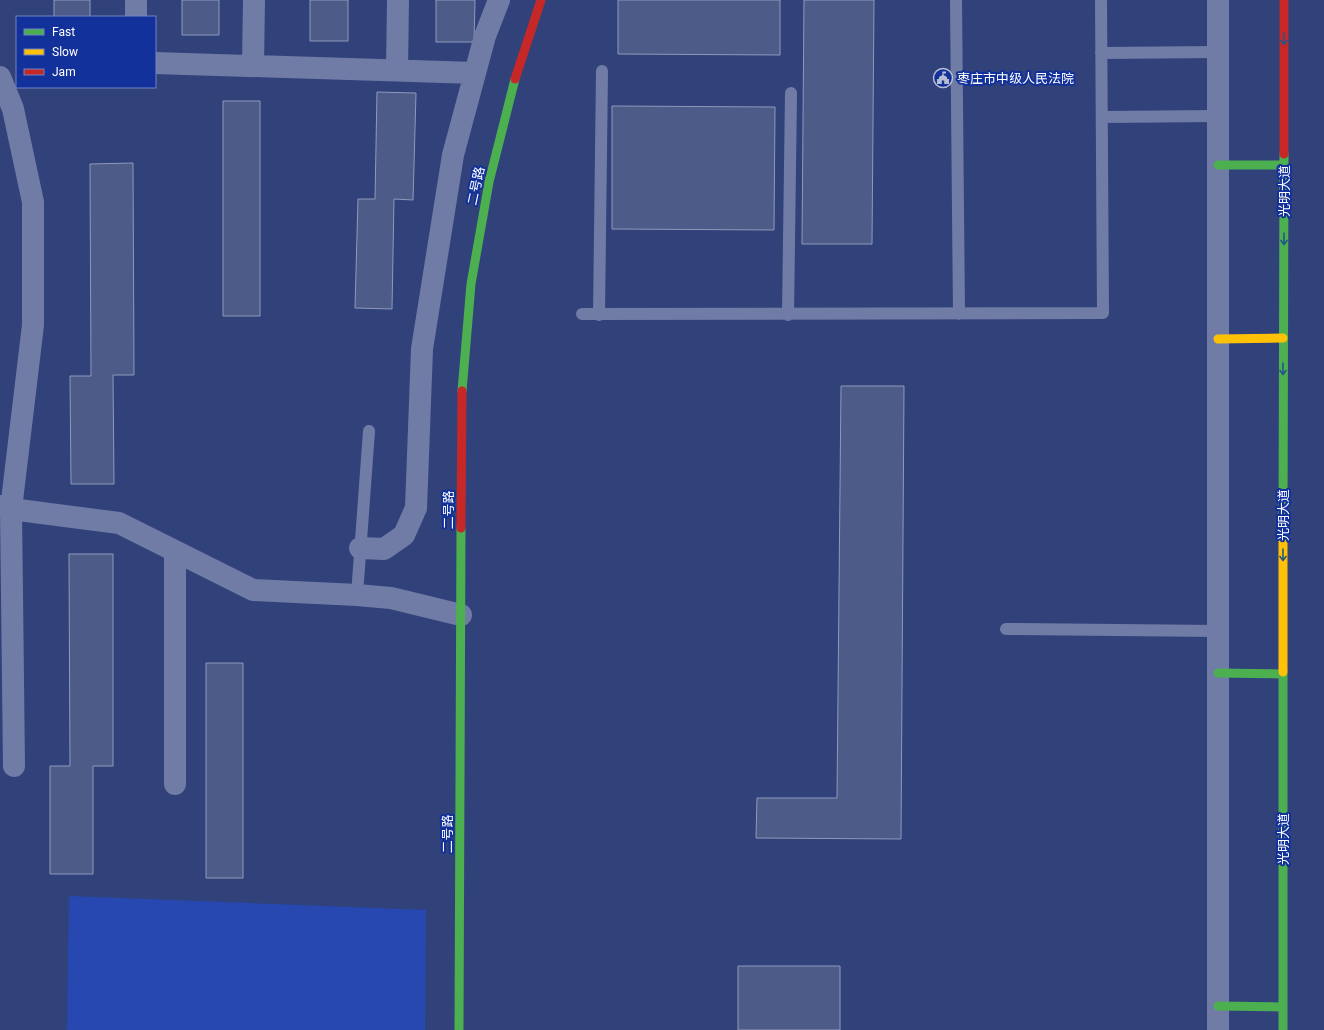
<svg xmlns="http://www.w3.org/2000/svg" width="1324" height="1030" font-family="Roboto,'Noto Sans SC',sans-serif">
  <rect width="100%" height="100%" fill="#31427b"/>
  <path fill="#2648b0" d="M69 896 426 910 425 1030H67Z"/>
  <path fill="#4c5b88" stroke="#9099ba" d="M54 0H90V17H54Z
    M182 0H219V35H182Z
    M310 0H348V41H310Z
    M436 0H475L474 42H436Z
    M618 0H780V55L618 54Z
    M804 0H874L872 244H802Z
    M377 92 416 93 413 200 394 199 392 309 355 308 358 199H375Z
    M223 101H260V316H223Z
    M612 106 775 107 774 230 612 229Z
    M133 163 134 375H113L114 484H71L70 376H91L90 164Z
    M841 386H904L901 839 756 838 757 798H837Z
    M69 554H113V766H93V874H50V766H70Z
    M206 663H243V878H206Z
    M738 966H840V1030H738Z"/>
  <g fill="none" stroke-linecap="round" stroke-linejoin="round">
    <path stroke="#717ca6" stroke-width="12" d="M956 0 959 314
      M1101 53 1218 52
      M1102 117 1218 116
      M582 314 1103 313 1101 0
      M599 315 602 71
      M788 315 791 93
      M357 595 369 431
      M1006 629 1218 631"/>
    <path stroke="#717ca6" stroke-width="22" d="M1218 0V1030
      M136 17V0
      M155 63 475 73
      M253 66 254 0
      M397 70 398 0
      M0 77 13 109 33 202V325L11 509 14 766
      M0 506 11 509 119 523 253 590 357 595 391 598 461 615
      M360 548 384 549 404 535 416 508 422 349 453 155 485 36 499 0
      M175 784V551"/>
    <path stroke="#4caf50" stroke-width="9" d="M1218 165H1284
      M462 391 471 284 489 182 515 79
      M1283 528 1284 154
      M1218 673 1283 674
      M1218 1006 1282 1007
      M459 1030 461 528
      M1283 1030V672"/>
    <path stroke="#ffc107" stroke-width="9" d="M1218 339 1283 338
      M1283 672V528"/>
    <path stroke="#c62828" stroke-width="9" d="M515 79 541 0
      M1284 154V0
      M461 528 462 391"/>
  </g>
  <defs><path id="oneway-shaft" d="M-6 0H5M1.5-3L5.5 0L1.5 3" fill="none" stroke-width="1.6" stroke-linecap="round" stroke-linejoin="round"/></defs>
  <g stroke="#235784">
    <use href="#oneway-shaft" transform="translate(1284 39) rotate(90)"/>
    <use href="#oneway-shaft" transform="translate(1284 239) rotate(90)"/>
    <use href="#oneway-shaft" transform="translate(1283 369) rotate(90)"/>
    <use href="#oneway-shaft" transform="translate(1283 555) rotate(90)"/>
  </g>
  <defs>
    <g id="civic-ring" transform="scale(1)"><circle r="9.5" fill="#12319a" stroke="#b7bdd1" stroke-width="1.5"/><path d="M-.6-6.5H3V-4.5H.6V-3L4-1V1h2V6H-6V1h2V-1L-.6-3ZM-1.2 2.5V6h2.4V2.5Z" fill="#b7bdd1"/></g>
  </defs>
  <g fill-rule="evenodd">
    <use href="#civic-ring" x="943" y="78"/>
  </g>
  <g text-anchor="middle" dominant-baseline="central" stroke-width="4" stroke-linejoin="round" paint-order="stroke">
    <g font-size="13" fill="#fff" stroke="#12319a" text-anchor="start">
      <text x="957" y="78">枣庄市中级人民法院</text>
    </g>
    <g font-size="13" fill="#fff" stroke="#12319a">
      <text transform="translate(476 186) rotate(-78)">二号路</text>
      <text transform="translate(1284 191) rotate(-90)">光明大道</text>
      <text transform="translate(448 510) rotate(-90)">二号路</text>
      <text transform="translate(1283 515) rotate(-90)">光明大道</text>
      <text transform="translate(447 834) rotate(-90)">二号路</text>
      <text transform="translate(1283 839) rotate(-90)">光明大道</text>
    </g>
  </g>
  <rect x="16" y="16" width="140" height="72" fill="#12319a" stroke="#7183c2"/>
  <rect x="24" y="29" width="20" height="6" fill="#4caf50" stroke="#7183c2"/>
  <text x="52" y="36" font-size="12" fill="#ffffff">Fast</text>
  <rect x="24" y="49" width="20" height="6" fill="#ffc107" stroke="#7183c2"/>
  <text x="52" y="56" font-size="12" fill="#ffffff">Slow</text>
  <rect x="24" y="69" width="20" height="6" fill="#c62828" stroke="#7183c2"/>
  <text x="52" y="76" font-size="12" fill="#ffffff">Jam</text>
</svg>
